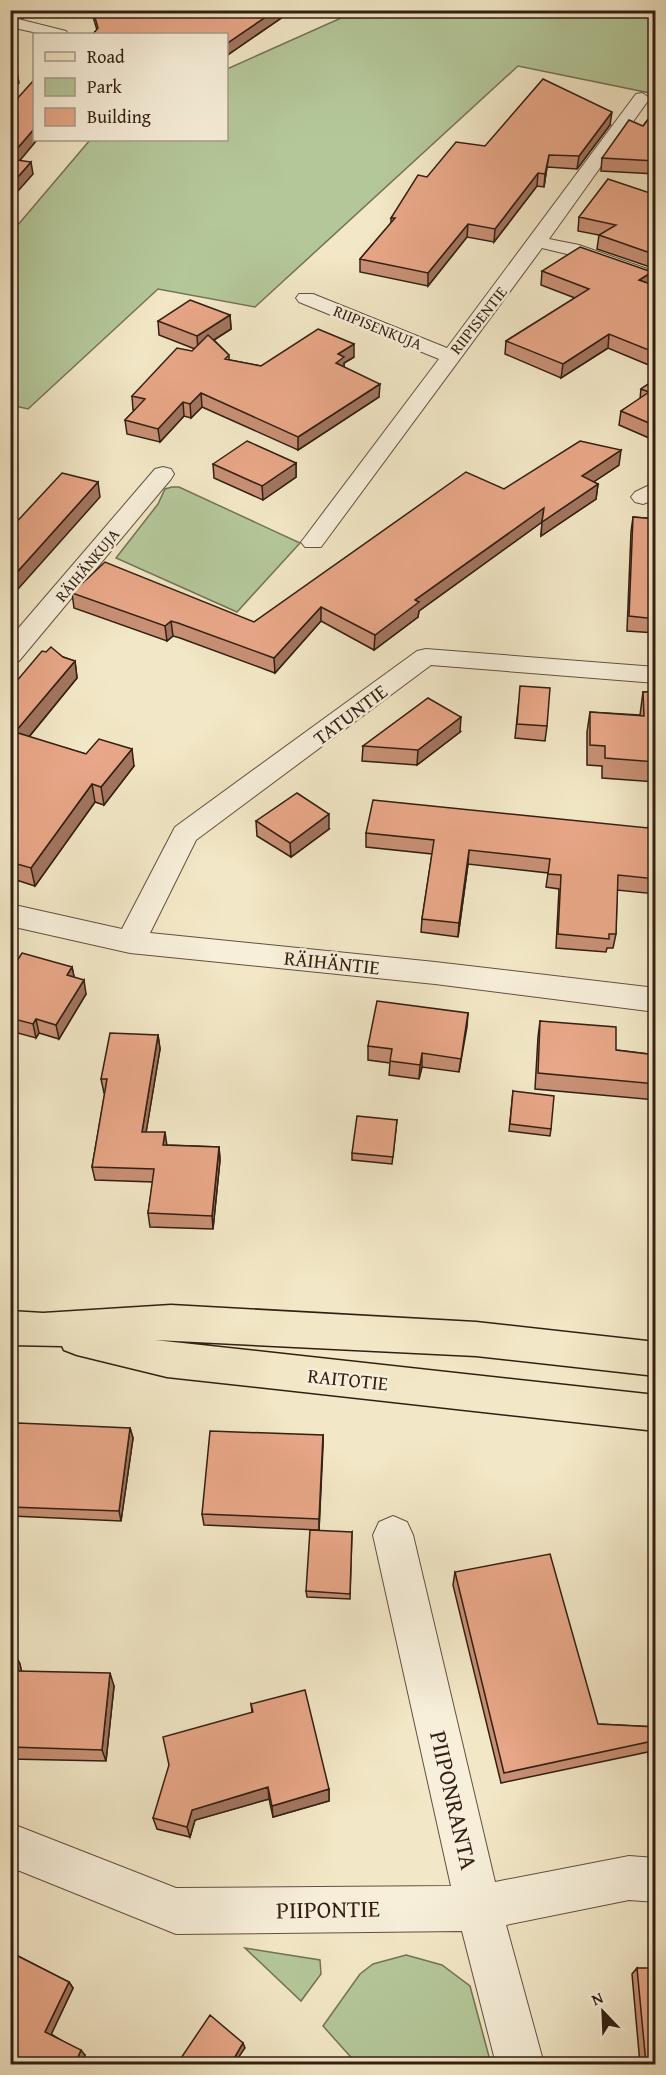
<svg xmlns="http://www.w3.org/2000/svg" width="666" height="2075" font-family="'Gentium Book Plus',serif">
  <rect width="100%" height="100%" fill="#f2e7c6"/>
  <filter id="stains"><feTurbulence type="fractalNoise" baseFrequency=".00333" numOctaves="4"/><feColorMatrix values="0 0 0 0 .2 0 0 0 0 .09 0 0 0 0 .02 0 0 0 .5 -.17"/></filter>
  <radialGradient id="worn" r=".72"><stop offset=".6" stop-color="#630" stop-opacity="0"/><stop offset="1" stop-color="#630" stop-opacity=".3"/></radialGradient>
  <path fill="#b4c799" stroke="#747356" stroke-width="1.5" d="M389 11H655V94L518 66 255 307 158 289 28 409 11 405V233L90 140H226L227 69 341 18 386 17Z
    M172 487H179L300 543 237 612 116 558 158 504 165 489Z
    M245 1948 320 1960 321 1974 301 2001Z
    M406 1955 442 1965 470 1986 491 2064H357L323 2026 360 1974 373 1964Z"/>
  <g fill="none" stroke-linecap="round" stroke-linejoin="round">
    <g stroke="#63513f" stroke-width="2">
      <path id="street" d="M10 17 66 31 68 34H42L10 27Z
        M642 93 650 98 549 239 579 245 656 272V285L567 254 542 248 321 547H305L301 542 305 537 439 359 299 302 296 298 299 294H313L447 348 636 94Z
        M163 467 171 469 174 474 171 479 19 661 10 663V638L155 469Z
        M656 482V499L643 504 635 502 631 497 635 492Z
        M426 649 656 667V683L431 665 196 840 150 933 435 962 656 988V1012L435 984 130 953 10 926V904L122 929 175 827 417 651Z
        M393 1516 407 1522 413 1535 495 1882 629 1856 656 1858V1902L629 1900 506 1925 544 2064H496L462 1931 176 1934 10 1867V1823L176 1888 451 1886 373 1535 379 1522Z"/>
    </g>
    <g stroke="#331f12" stroke-width="3">
      <path id="primary" d="M171 1305 476 1322 656 1342V1376L476 1356 155 1340 656 1395V1431L167 1377 77 1355 64 1350 62 1346 10 1345V1311L43 1313Z"/>
    </g>
    <use href="#street" fill="#f7efda" fill-rule="evenodd"/>
    <use href="#primary" fill="#f2e7c6" fill-rule="evenodd"/>
  </g>
  <path fill="#c89075" stroke="#331f12" stroke-width="1.5" d="M10 10H30L23 18 10 16Z
    M91 10H293L226 56V34H93L97 30Z
    M656 109V174L601 171 602 158 643 126Z
    M610 125 577 169 547 167 544 187 537 186 494 242 467 237 428 286 360 272V259L391 223V218L427 177 485 146Z
    M656 195V269L597 249 599 235 578 231 579 217Z
    M542 271 652 272 650 284 656 286V368L608 348 561 378 505 354 506 341 575 298 541 285Z
    M230 315 231 329 214 340 229 355V360L261 366 354 357 344 363V367L379 397 298 450 202 407 191 418 184 416 160 442 127 434 125 420 135 410H133L132 396 195 349 159 335 158 321Z
    M656 379V441L619 425 621 411 640 399 641 389Z
    M296 463V477L263 500 214 478 213 464Z
    M619 465 593 482 598 484 596 499 541 536 542 522 419 611 418 617 374 650 321 621 275 673 180 638 173 636 167 641 74 608 72 593 254 622 504 489Z
    M633 517 656 519V633L627 631 631 532Z
    M63 657 75 661 77 678 29 737 86 754 134 766 104 805 95 802 35 886 10 878V689Z
    M643 692H656V782L602 778V766L587 765V732L590 712 640 715Z
    M519 700 547 726 545 741 515 738Z
    M460 732 417 765 362 761 363 746Z
    M256 821 329 829 291 857 257 836Z
    M649 824 656 825V894L617 890 616 934 613 948H607L606 952 556 948 559 889 546 887 548 873 468 864 458 937 421 932 422 919 432 854 366 847V833L648 828Z
    M10 959 17 961 72 967 74 977 86 994 59 1039 39 1033 36 1038 10 1031Z
    M468 1013 459 1072 422 1067 419 1079 389 1075 390 1063 368 1060V1046Z
    M540 1021 616 1050 656 1055V1100L535 1089 538 1037Z
    M158 1035 160 1049 146 1132 167 1145 219 1147 220 1160 213 1229 150 1227 148 1213 153 1182 95 1180 92 1167 105 1093H104L101 1079Z
    M513 1091 551 1129 550 1136 509 1131Z
    M397 1120 392 1164 352 1160V1153Z
    M130 1428 133 1438 121 1521 12 1516 10 1513V1465Z
    M323 1435 319 1530 204 1525 202 1514Z
    M352 1532 350 1599 307 1597 306 1591Z
    M455 1572 598 1724 656 1727V1809H651L648 1752 501 1783 453 1585Z
    M10 1652 20 1664 21 1671 114 1686 106 1761 10 1759Z
    M251 1704 329 1789V1801L273 1817 269 1799 195 1820 190 1837 157 1829 153 1818 252 1712Z
    M10 1952 69 1982 73 1988 51 2034 85 2055 81 2064H24L10 2057Z
    M637 1968 656 2064H640L632 1974Z"/>
  <path fill="#a2755f" stroke="#331f12" stroke-width="1.5" d="M22 10H30L23 18Z
    M276 10H293L226 56V44Z
    M17 72 19 83 10 93V79Z
    M612 112 610 125 577 169 579 156Z
    M34 129V140H37L11 171 10 157Z
    M549 155 547 167 544 187 545 174Z
    M31 162 33 174 10 200V186Z
    M538 173 537 186 494 242 495 229Z
    M468 224 467 237 428 286V273Z
    M652 272 650 285 639 280Z
    M230 315 231 329 198 350 197 336Z
    M609 334 608 348 561 378 563 364Z
    M354 344V357L344 363V371L336 363 338 354Z
    M380 384 379 397 298 450V437Z
    M201 393 202 407 191 418 190 404Z
    M183 402 184 416 160 442 158 429Z
    M621 450 619 465 580 491 582 476Z
    M296 463V477L263 500 262 486Z
    M98 482 100 497 10 598V580Z
    M598 484 596 499 541 536 542 522Z
    M544 508 542 522 419 611 418 617 374 650 375 635 415 600Z
    M321 607V621L275 673 274 658Z
    M171 621 173 636 167 641 165 626Z
    M75 661 77 678 18 750 15 732Z
    M461 717 460 732 417 765 418 750Z
    M132 749 134 766 104 805 101 787Z
    M92 784 95 802 35 886 31 868Z
    M329 814V829L291 857 290 843Z
    M469 850 468 864 458 937 459 923Z
    M72 967 75 981 67 975Z
    M84 980 86 994 59 1039 56 1025Z
    M468 1013 467 1027 459 1072 461 1059Z
    M36 1019 39 1033 36 1038 33 1024Z
    M158 1035 160 1049 144 1145 142 1132Z
    M422 1053V1067L419 1079 420 1065Z
    M165 1132 167 1146 163 1145Z
    M219 1147 220 1160 213 1229 212 1216Z
    M130 1428 133 1438 121 1521 119 1511Z
    M323 1435V1447L319 1530V1519Z
    M14 1651 20 1664 24 1684 18 1671Z
    M110 1673 114 1686 106 1761 102 1750Z
    M268 1787 269 1799 195 1820 190 1837 187 1827 192 1810Z
    M329 1789V1801L273 1817 272 1806Z
    M69 1982 73 1988 50 2037 45 2032Z
    M243 2043 245 2048 234 2064 233 2060Z
    M81 2050 85 2055 81 2064H75Z"/>
  <path fill="#e8a788" stroke="#331f12" stroke-width="1.5" d="M93 10H276L226 44V34H93L98 28Z
    M10 71 17 72 10 79Z
    M34 76V129L10 157V102L15 101 34 80Z
    M543 79 612 112 579 156 549 155 545 174 538 173 495 229 468 224 428 273 360 259 395 218H391L418 175 427 177 456 142 485 146Z
    M656 109V161L602 158 629 120 643 126Z
    M10 159 31 162 10 186Z
    M608 179 656 195V255L599 235 616 225 579 217Z
    M580 247 652 272 639 280 656 286V353L609 334 563 364 506 341 589 289 542 271Z
    M190 300 230 315 197 336 158 321Z
    M318 329 354 344 338 354 344 357 336 363 380 384 298 437 201 393 190 404 183 402 158 429 125 420 145 399 132 396 177 348 192 351 208 335 229 355 225 359 261 366Z
    M656 379V426L621 411 649 392 641 389Z
    M247 441 296 463 262 486 213 464Z
    M580 441 621 450 582 476 598 484 542 522 544 508 415 600 419 602 375 635 321 607 274 658 178 623 171 621 165 626 72 593 105 562 254 622 466 472 504 489Z
    M62 473 98 482 10 580V529Z
    M633 517 656 519V619L629 616Z
    M51 647 63 657 75 661 15 732 86 754 99 739 132 749 101 787 92 784 31 868 10 862V689L42 651 46 652Z
    M520 686 550 688 547 726 517 724Z
    M643 692H656V762L605 758V746L590 745V712L644 716Z
    M428 698 461 717 418 750 363 746Z
    M297 793 329 814 290 843 256 821Z
    M373 800 648 828 649 824 656 825V879L618 875 616 934H609V939L558 934 561 875 548 874 550 859 469 850 459 923 422 919 434 840 366 833Z
    M22 953 72 967 67 975 84 980 56 1025 36 1019 33 1024 10 1018V959L17 961Z
    M377 1001 468 1013 461 1059 422 1053 420 1065 390 1061 392 1049 368 1046Z
    M540 1021 616 1027V1050L656 1055V1084L538 1073Z
    M110 1033 158 1035 142 1132H165L163 1145 219 1147 212 1216 148 1213 154 1169 92 1167 107 1079H101Z
    M513 1091 554 1096 551 1129 510 1124Z
    M357 1116 397 1120 393 1157 352 1153Z
    M18 1423 130 1428 119 1511 10 1507V1465Z
    M210 1431 323 1435 319 1519 202 1514Z
    M310 1530 352 1532 350 1594 306 1591Z
    M550 1554 598 1724 656 1727V1775L653 1741 504 1773 455 1572Z
    M14 1651 18 1671 110 1673 102 1750 10 1747V1652Z
    M305 1690 329 1789 272 1806 268 1787 192 1810 187 1827 153 1818 169 1765 163 1737 253 1712 251 1704Z
    M10 1952 69 1982 45 2032 81 2050 75 2064H28L10 2055Z
    M637 1968H656V2064H646Z
    M210 2015 243 2043 233 2060 238 2064H177Z"/>
  <g text-anchor="middle" dominant-baseline="central" stroke-width="5" stroke-linejoin="round" paint-order="stroke">
    <g font-size="16" fill="#331f12" stroke="#f7efda">
      <text transform="translate(478 320) rotate(-52)">RIIPISENTIE</text>
      <text transform="translate(378 327) rotate(22)">RIIPISENKUJA</text>
      <text transform="translate(87 565) rotate(-50)">RÄIHÄNKUJA</text>
    </g>
    <g font-size="20" fill="#331f12" stroke="#f7efda">
      <text transform="translate(350 714) rotate(-37)">TATUNTIE</text>
      <text transform="translate(332 962) rotate(6)">RÄIHÄNTIE</text>
      <text transform="translate(348 1379) rotate(6)">RAITOTIE</text>
    </g>
    <g font-size="24" fill="#331f12" stroke="#f7efda">
      <text transform="translate(454 1800) rotate(77)">PIIPONRANTA</text>
      <text transform="translate(328 1909) rotate(-1)">PIIPONTIE</text>
    </g>
  </g>
  <rect width="666" height="2075" fill="none" stroke="#f2e7c6" stroke-width="36"/>
  <rect x="12" y="12" width="642" height="2051" fill="none" stroke="#331f12" stroke-width="3"/>
  <rect x="18" y="18" width="630" height="2039" fill="none" stroke="#331f12" stroke-width="1.5"/>
  <rect x="33" y="33" width="195" height="108" fill="#f7efda" stroke="#a99c8a" stroke-width="1.5"/>
  <rect x="45" y="52" width="30" height="9" fill="#f2e7c6" stroke="#a99c8a" stroke-width="1.5"/>
  <text x="87" y="63" font-size="18" fill="#331f12">Road</text>
  <rect x="45" y="78" width="30" height="18" fill="#b4c799" stroke="#a99c8a" stroke-width="1.5"/>
  <text x="87" y="93" font-size="18" fill="#331f12">Park</text>
  <rect x="45" y="108" width="30" height="18" fill="#e8a788" stroke="#a99c8a" stroke-width="1.5"/>
  <text x="87" y="123" font-size="18" fill="#331f12">Building</text>
  <g transform="translate(603 2012) rotate(337)" stroke="#f7efda" stroke-width="4.5" paint-order="stroke">
  <path d="M0-4.5L10 22L0 15L-10 22Z" fill="#331f12"/>
  <text y="-9" font-size="16" font-weight="bold" text-anchor="middle" fill="#331f12">N</text>
  </g>
  <rect width="100%" height="100%" filter="url(#stains)"/>
  <rect width="100%" height="100%" fill="url(#worn)"/>
</svg>
